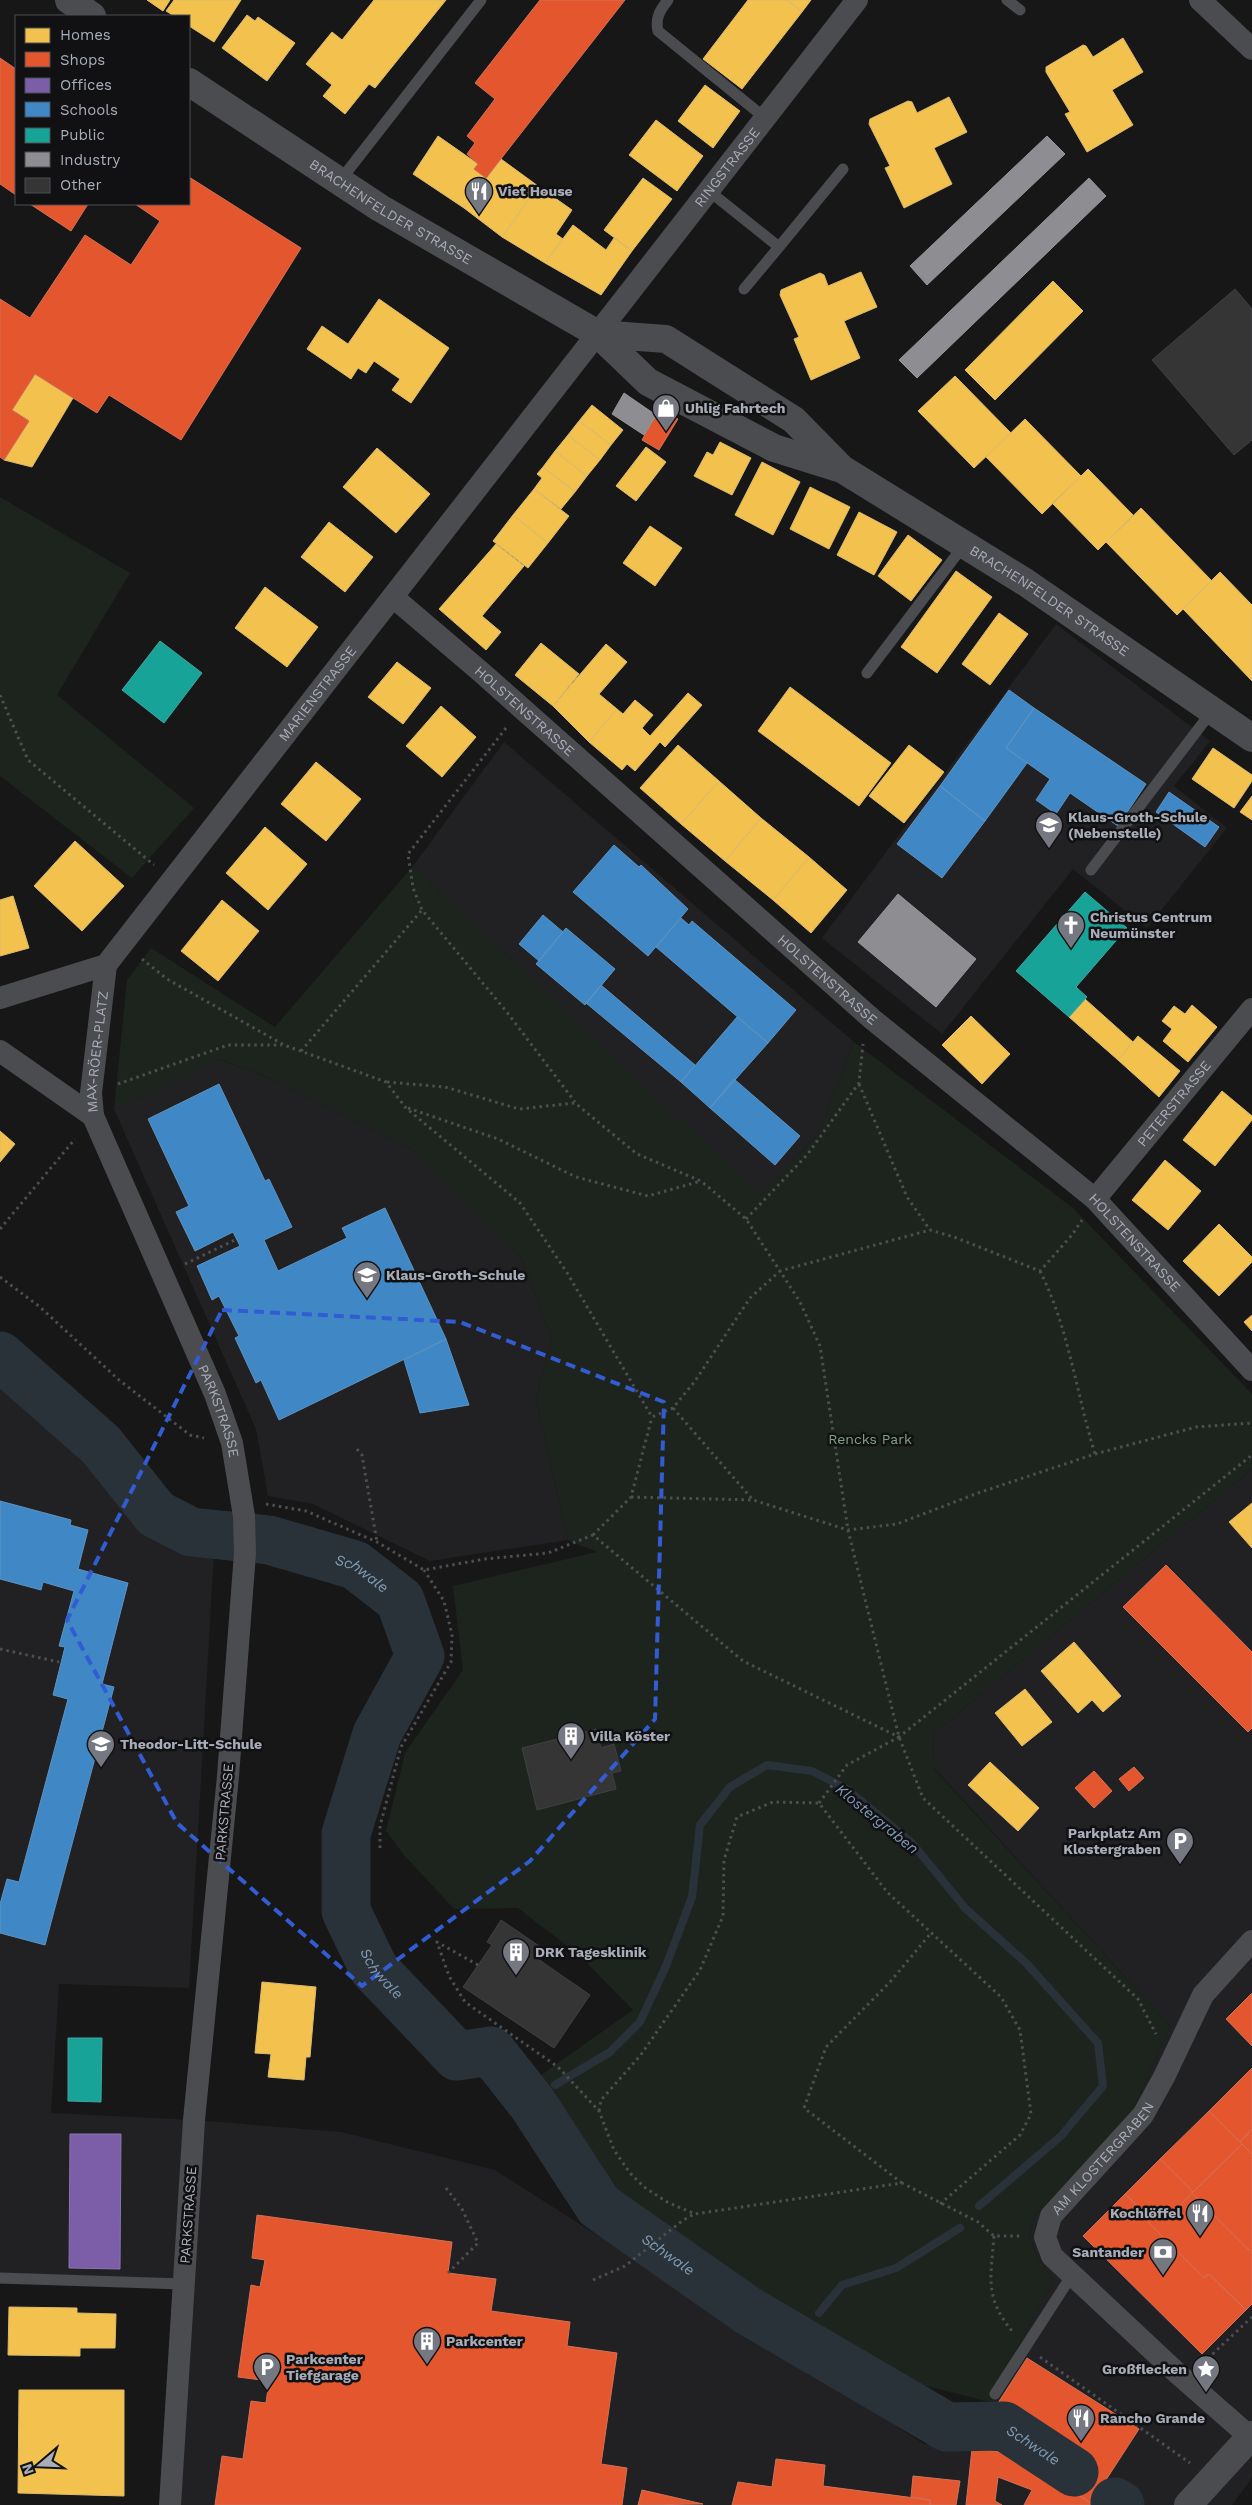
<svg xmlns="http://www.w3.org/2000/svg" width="1252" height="2505" font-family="'Work Sans',sans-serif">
  <rect width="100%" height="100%" fill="#171717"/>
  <path fill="#212123" d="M1056 624 1210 741 1174 786 1227 828 1147 928 1073 869 942 1034 822 938Z
    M504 742 854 1042 818 1134 759 1196 413 866Z
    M219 1059 277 1081 412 1149 522 1259 552 1339 536 1400 568 1540 430 1561 313 1504 268 1496 256 1429 114 1109Z
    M0 1384 64 1442 137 1514 214 1552 189 1988 59 1984 51 2113 194 2120 341 2132 495 2170 924 2444 1003 2452 1038 2465 1065 2486 1081 2461 989 2402 1053 2280 1037 2256 1029 2236 1035 2216 1131 2115 1170 2026 934 1768 933 1734 1252 1469V2478L1232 2505H170L183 2288 0 2284Z"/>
  <path fill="#1d241e" d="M0 497 130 573 57 695 194 808 132 878 0 776Z
    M413 866 759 1195 818 1134 854 1042 1073 1208 1252 1394V1469L933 1734 934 1769 1170 2026 1131 2115 1035 2216 1029 2236 1037 2256 1053 2280 989 2402 899 2379 754 2305 607 2192 562 2124 538 2077 633 2010 580 1956 518 1908 454 1909 404 1855 386 1831 405 1753 463 1670 453 1586 597 1552 568 1540 536 1400 552 1339 522 1259 412 1149 277 1081 220 1059 114 1109 127 980 151 948 275 1027Z"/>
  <path fill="#f2c14e" stroke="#dcbb6e" d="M147 0H170L163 11Z
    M174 0H241L214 42 189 26V16H174L166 11Z
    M374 0H446L375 88 369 84 345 114 323 96 332 85 306 64 332 32 342 40Z
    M748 0H787L802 12 742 89 703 59Z
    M787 0H811L802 12Z
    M247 15 255 21 258 17 295 43 267 81 222 48Z
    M1123 38 1143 72 1112 90 1133 125 1087 152 1065 114 1070 112 1046 72V67L1083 45 1086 46 1093 57Z
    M705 85 740 111 713 148 678 121Z
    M949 97 967 132 934 148 952 184 904 208 885 168 890 166 869 124 870 119 908 101 912 102 917 113Z
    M656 120 703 156 677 191 629 155Z
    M438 136 478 164 474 169 486 178 464 208 413 174Z
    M501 159 538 186 502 237 464 208Z
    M643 178 672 199 632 251 604 230Z
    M538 186 572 210 556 234 563 239 545 263 502 237Z
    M573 225 606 250 614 238 632 251 601 295 545 263Z
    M861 272 877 307 844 321 860 358 811 380 794 339 799 337 780 295 781 290 820 273 824 275 828 286Z
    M1053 281 1083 311 995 400 965 370Z
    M379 299 449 348 411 403 392 390 400 379 374 361 366 373 358 368 351 379 307 349 322 326 348 344Z
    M35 374 73 398 32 467 4 460 29 421 12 410Z
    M955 376 1011 433 974 468 918 411Z
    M592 405 623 430 611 445 579 421Z
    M1025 419 1081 476 1042 514 986 457Z
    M579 421 611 445 600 460 568 435Z
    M568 435 600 460 587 476 555 451Z
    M720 442 751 458 732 495 694 476 707 452 713 455Z
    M646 447 666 462 636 501 616 486Z
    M377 448 430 494 396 533 343 487Z
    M555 451 587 476 575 492 543 467Z
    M762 462 800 482 773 535 735 515Z
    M543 467 575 492 561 509 534 489 542 478 537 474Z
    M1088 469 1133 515 1098 550 1053 504Z
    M810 487 850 507 829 549 790 529Z
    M534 489 569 516 548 543 513 515Z
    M1141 508 1212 581 1177 615 1106 542Z
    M859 512 897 532 874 575 837 555Z
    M513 515 548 543 528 568 493 541Z
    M329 522 373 557 345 592 301 557Z
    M650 526 682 548 655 586 623 563Z
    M908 535 942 560 911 601 878 576Z
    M496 544 524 566 482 616 501 632 486 650 439 609Z
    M956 571 992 597 937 673 901 647Z
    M1220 572 1252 605V681L1183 609Z
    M265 587 318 627 287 667 235 628Z
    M999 613 1028 634 990 685 962 664Z
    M541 643 579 674 553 706 515 675Z
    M606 644 627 662 599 694 617 709 589 742 553 706Z
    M397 662 431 688 403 724 368 697Z
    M790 687 891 763 859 806 758 731Z
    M688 693 702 705 665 747 660 742 635 771 627 764 622 770 589 742 617 709 623 714 635 700 653 715 642 728 650 736Z
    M441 706 476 737 442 777 406 746Z
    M678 745 719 781 681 824 640 788Z
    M909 745 944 772 904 823 869 796Z
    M1213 748 1252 775V781L1234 808 1192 779Z
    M316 762 361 799 326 841 281 804Z
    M719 781 761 818 725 861 681 824Z
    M1252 796V820L1240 812Z
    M761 818 809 857 773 900 725 861Z
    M265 827 307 864 268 910 226 873Z
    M75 841 124 886 82 931 34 886Z
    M809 857 847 890 811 933 773 900Z
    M13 896 29 948 0 956V900Z
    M222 900 259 931 218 981 181 951Z
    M1085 999 1133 1042 1118 1060 1069 1017Z
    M1192 1005 1217 1027 1188 1062 1163 1041 1172 1029 1162 1021 1174 1006 1185 1014Z
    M971 1016 1010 1054 982 1084 942 1045Z
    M1138 1036 1180 1071 1159 1097 1118 1060Z
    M1222 1091 1252 1116V1120L1215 1166 1183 1140Z
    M0 1131 15 1144 0 1162Z
    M1165 1160 1201 1191 1168 1230 1132 1200Z
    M1219 1224 1252 1257V1262L1219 1296 1183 1261Z
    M1252 1315V1331L1244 1322Z
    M1252 1503V1548L1229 1522Z
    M1074 1642 1121 1696 1103 1712 1092 1700 1078 1713 1041 1671Z
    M1025 1689 1052 1722 1022 1746 995 1713Z
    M990 1762 1039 1808 1018 1831 968 1785Z
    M262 1982 316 1987 310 2057H306L304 2080 268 2077 271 2054 255 2053Z
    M9 2307 77 2308V2313L116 2314 115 2348H80V2356L8 2355Z
    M19 2390H124V2496L18 2493Z"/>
  <path fill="#e4572e" stroke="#d27157" d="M540 0H625L486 178 474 169 478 164 467 154 475 143 467 136 495 99 475 83Z
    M0 58 16 69V195L0 184Z
    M189 177 301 248 181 440 109 395 97 413 35 374 12 410 29 421 4 460 0 457V299L30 318 85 235 131 265 160 221 135 204H189Z
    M30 204H88L71 231Z
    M660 408 678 419 659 450 642 440Z
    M1166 1565 1252 1652V1728L1248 1732 1123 1607Z
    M1134 1767 1144 1778 1129 1791 1119 1779Z
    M1094 1771 1112 1791 1094 1808 1075 1788Z
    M1252 1993V2046L1226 2019Z
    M1252 2068V2129L1240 2142 1209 2111Z
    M1209 2111 1242 2144 1193 2192 1160 2159Z
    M1252 2129V2154L1240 2142Z
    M1242 2144 1252 2154V2253L1192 2193Z
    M1160 2159 1193 2192 1166 2219 1158 2211 1150 2218 1125 2194Z
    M1192 2193 1252 2253V2304L1246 2310 1209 2274 1204 2278 1147 2221 1158 2211 1166 2219Z
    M1125 2194 1150 2218 1147 2221 1204 2278 1209 2274 1246 2310 1202 2354 1083 2236Z
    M257 2215 452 2242 448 2273 496 2279 491 2311 570 2322 567 2346 617 2353 601 2464 627 2468 622 2505H215L222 2456 243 2459 251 2401 266 2403 269 2381 238 2377 251 2285 260 2287 265 2260 252 2258Z
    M1027 2358 1139 2429 1091 2503 1065 2486 1081 2461 996 2406Z
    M972 2449 1003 2452 1038 2465 1093 2505H1024L1032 2490 998 2477 995 2501 1002 2505H966Z
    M776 2459 825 2465 823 2486 930 2500V2505H732L738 2482 772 2487Z
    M913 2476 960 2481 956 2505H930V2500L911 2497Z
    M642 2490 703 2504 638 2505Z"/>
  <path fill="#7b5ea7" stroke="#8876ac" d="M70 2134H121L120 2269 69 2268Z"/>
  <path fill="#3f88c5" stroke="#5e93c1" d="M1009 690 1034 708 1006 748 1027 763 985 821 940 786Z
    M1034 708 1146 784 1118 826 1070 793 1056 814 1036 800 1050 779 1006 748Z
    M940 786 985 821 942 878 897 844Z
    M1169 792 1219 827 1205 847 1156 812Z
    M614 845 639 867 641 865 688 909 648 956 573 892Z
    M543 915 563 932 539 961 519 944Z
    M681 918 689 925 692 921 796 1010 768 1043 656 947Z
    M566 928 615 969 585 1005 536 964Z
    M601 985 695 1065 681 1082 586 1003Z
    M737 1017 768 1043 710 1108 681 1082Z
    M734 1079 800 1136 775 1165 710 1108Z
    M219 1084 265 1181 269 1179 292 1227 264 1240 278 1271 347 1238 342 1228 385 1208 446 1339 279 1420 261 1380 256 1383 235 1338 239 1336 219 1296 212 1300 197 1266 240 1246 233 1232 195 1251 176 1212 189 1206 148 1119Z
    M446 1339 469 1405 420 1413 404 1360Z
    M0 1501 71 1520 70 1525 88 1530 78 1569 128 1583 102 1684 114 1687 45 1945 0 1933V1904L7 1879 19 1882 68 1699 53 1695 65 1647 59 1646 74 1591 43 1582 41 1590 0 1579Z"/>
  <path fill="#17a398" stroke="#42a6a2" d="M160 641 202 673 164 723 122 690Z
    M1085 892 1127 928 1076 987 1087 997 1069 1017 1016 971Z
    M68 2038H102L101 2102 68 2101Z"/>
  <path fill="#8d8d92" stroke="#95979d" d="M1047 136 1065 154 927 285 910 266Z
    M1089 178 1106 196 917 378 899 360Z
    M624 393 656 415 644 435 612 414Z
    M898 894 976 959 936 1007 858 942Z"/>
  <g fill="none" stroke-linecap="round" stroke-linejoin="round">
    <path stroke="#2a3239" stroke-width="8" d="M555 2085 610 2052 640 2022 666 1966 692 1897 700 1825 730 1787 767 1765 812 1771 847 1789 912 1843 965 1908 1026 1963 1098 2043 1103 2086 1061 2136 979 2206
      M819 2313 842 2285 896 2268 960 2228"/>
    <g stroke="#2a3239" stroke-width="49">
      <path id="s1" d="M0 1356 101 1445 156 1514 191 1532 269 1540 355 1565 400 1600 420 1656 377 1734 346 1834V1911L374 1969 457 2056 491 2051 532 2103 599 2206 747 2310 947 2427 1004 2426 1074 2472"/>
      <path d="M1115 2502 1120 2505"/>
    </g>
  </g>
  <path fill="#353536" stroke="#3f4043" d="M1235 289 1252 309V440L1234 455 1152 360Z
    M596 1729 601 1748 614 1744 621 1771 612 1773 616 1789 537 1810 522 1748Z
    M501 1920 545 1950 538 1959 590 1995 554 2048 463 1987 492 1945 487 1942Z"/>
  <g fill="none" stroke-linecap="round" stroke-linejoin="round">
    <path stroke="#4d4e52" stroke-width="3" stroke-dasharray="2.5 4" stroke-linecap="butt" d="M0 695 28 760 154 865
      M506 728 408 854 413 888 422 910 506 1011 575 1102
      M142 959 167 979 284 1045 386 1082 406 1108 520 1203 566 1271 652 1417 673 1408 695 1381 750 1298 780 1271 800 1302 820 1346 848 1530 899 1737 923 1798 1138 1999 1156 2034
      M301 1051 422 910
      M387 1082 445 1087 519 1109 575 1103 637 1154 701 1181 746 1219 780 1271 930 1230 954 1237 1040 1271 1072 1235 1082 1220
      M118 1084 228 1045H282
      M859 1084 907 1197 930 1230
      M408 1108 498 1139 576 1177 648 1196 701 1181
      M746 1219 807 1155 859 1083 863 1044
      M0 1229 75 1139
      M185 1264 237 1239
      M1040 1271C1069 1329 1076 1392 1095 1454
      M0 1277 40 1307 119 1380 190 1435 204 1438
      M673 1408 753 1500
      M357 1449 362 1455 377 1542
      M631 1497 753 1500 848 1530 897 1524 978 1493 1095 1454 1196 1427 1252 1423
      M266 1504 306 1511 377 1542 424 1570 485 1559 548 1553 593 1535 743 1661 899 1737 1252 1455
      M593 1535 631 1497 652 1417
      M0 1649 59 1662
      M819 1803 847 1765 899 1737
      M380 1848V1826L401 1747 451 1662 452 1635 444 1601 424 1570
      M478 1965 437 1942 449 1976 465 2002 558 2067 599 2111 614 2150 630 2173 644 2187 667 2202 695 2214 902 2183 978 2222 994 2236H1022
      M599 2111 601 2100 640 2056 700 1970 723 1916 724 1860 737 1817 773 1802 819 1803 887 1892 1001 1997 1020 2030 1031 2114 1020 2135 940 2204
      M902 2183 804 2108 826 2047 890 1982 931 1933
      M446 2188 462 2209 478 2243 448 2273
      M994 2236C991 2277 984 2297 1012 2331
      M593 2280 625 2266 682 2221 694 2214
      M1040 2357 1190 2463
      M1203 2363 1252 2317"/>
    <path stroke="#4b4c50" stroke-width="11" d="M668 0C660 10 655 18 658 31L765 118
      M1007 0 1020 10
      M339 182 481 0
      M709 191 779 247 843 169
      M744 289 779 247
      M867 673 964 545
      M1091 870 1212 711
      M0 2278 183 2284
      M995 2394 1072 2275"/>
    <g stroke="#4b4c50" stroke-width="22">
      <path d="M1200 0 1252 49"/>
      <path id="s2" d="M393 597 481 672 872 1019 1095 1199 1252 1370"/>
      <path id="s3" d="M0 998 106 965 857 0"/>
      <path id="s4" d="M0 1051 93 1116 91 1093 106 965"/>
      <path id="s5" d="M93 1116 215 1394 232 1443 244 1516 245 1553 228 1776 194 2120 170 2505"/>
      <path id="s6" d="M1095 1199 1252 1009"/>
      <path id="s7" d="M1250 2437 1176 2372 1052 2256 1045 2237 1051 2216 1143 2115 1164 2077 1203 1995 1252 1941"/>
    </g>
    <g stroke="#4b4c50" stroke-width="28">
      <path d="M69 0 92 16"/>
      <path id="s8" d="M189 82 380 208 598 334 648 382 774 448 838 468"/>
      <path id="s9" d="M598 334 666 339 794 420 842 469 1025 582 1252 738"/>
      <path d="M1188 2505 1252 2435"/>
    </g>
  </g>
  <path fill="none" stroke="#325cd3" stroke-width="4" stroke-dasharray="10 6" stroke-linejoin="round" d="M222 1310 460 1322 664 1402 655 1719 530 1861 362 1986 177 1823 67 1620Z"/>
  <defs>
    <g id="restaurant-pin" transform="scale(1.4375)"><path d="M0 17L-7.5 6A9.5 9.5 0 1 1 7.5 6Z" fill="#757880" stroke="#111113"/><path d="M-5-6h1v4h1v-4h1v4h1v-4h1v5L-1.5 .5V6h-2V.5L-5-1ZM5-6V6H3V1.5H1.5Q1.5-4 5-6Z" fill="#fff"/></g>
    <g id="shop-pin" transform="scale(1.4375)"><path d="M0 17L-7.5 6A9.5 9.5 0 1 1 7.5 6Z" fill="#757880" stroke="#111113"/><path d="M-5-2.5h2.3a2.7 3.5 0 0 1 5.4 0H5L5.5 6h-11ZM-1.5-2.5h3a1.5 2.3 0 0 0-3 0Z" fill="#fff"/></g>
    <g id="school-pin" transform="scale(1.4375)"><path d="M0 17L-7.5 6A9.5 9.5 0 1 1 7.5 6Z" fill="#757880" stroke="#111113"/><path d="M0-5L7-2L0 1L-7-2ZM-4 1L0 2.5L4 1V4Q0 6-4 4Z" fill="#fff"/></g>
    <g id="church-pin" transform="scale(1.4375)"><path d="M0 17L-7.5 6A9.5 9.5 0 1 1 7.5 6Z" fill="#757880" stroke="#111113"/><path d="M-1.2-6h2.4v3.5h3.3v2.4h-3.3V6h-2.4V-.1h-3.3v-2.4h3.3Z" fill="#fff"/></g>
    <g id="building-pin" transform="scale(1.4375)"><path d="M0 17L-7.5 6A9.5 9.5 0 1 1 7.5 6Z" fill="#757880" stroke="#111113"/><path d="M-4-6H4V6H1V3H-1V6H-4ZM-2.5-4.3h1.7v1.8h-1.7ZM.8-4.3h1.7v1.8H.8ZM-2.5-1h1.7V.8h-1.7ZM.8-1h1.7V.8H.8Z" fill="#fff"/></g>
    <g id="parking-pin" transform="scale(1.4375)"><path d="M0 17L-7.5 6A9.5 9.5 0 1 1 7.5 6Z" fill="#757880" stroke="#111113"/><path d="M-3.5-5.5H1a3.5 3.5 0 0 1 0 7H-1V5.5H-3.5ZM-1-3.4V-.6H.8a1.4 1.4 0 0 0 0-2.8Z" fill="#fff"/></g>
    <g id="bank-pin" transform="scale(1.4375)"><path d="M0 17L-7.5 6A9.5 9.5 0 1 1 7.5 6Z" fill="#757880" stroke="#111113"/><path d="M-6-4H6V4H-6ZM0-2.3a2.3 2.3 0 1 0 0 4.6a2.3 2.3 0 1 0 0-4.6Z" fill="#fff"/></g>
    <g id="sight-pin" transform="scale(1.4375)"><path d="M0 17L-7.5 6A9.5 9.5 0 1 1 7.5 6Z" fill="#757880" stroke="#111113"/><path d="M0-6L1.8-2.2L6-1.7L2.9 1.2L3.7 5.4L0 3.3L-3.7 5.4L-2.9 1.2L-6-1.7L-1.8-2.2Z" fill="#fff"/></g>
  </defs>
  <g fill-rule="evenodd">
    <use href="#restaurant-pin" x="479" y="191"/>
    <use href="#shop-pin" x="666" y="408"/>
    <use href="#school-pin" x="1049" y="825"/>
    <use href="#church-pin" x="1071" y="925"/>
    <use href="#school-pin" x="367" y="1275"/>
    <use href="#building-pin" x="571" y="1736"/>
    <use href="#school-pin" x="101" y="1744"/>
    <use href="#parking-pin" x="1180" y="1841"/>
    <use href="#building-pin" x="516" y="1952"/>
    <use href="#restaurant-pin" x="1200" y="2213"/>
    <use href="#bank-pin" x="1163" y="2252"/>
    <use href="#building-pin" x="427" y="2341"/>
    <use href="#parking-pin" x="267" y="2367"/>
    <use href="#sight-pin" x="1206" y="2369"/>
    <use href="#restaurant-pin" x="1081" y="2418"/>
  </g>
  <g text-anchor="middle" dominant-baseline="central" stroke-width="5" stroke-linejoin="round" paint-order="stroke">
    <g font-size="14" fill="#a8adb8" stroke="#111113">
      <text stroke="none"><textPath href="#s3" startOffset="1122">RINGSTRASSE</textPath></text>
      <text stroke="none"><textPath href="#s8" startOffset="240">BRACHENFELDER STRASSE</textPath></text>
      <text stroke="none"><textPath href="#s9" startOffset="534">BRACHENFELDER STRASSE</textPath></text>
      <text stroke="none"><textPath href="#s3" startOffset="455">MARIENSTRASSE</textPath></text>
      <text stroke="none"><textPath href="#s2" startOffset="174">HOLSTENSTRASSE</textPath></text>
      <text stroke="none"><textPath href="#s2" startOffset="579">HOLSTENSTRASSE</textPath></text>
      <text stroke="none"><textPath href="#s4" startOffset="178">MAX-RÖER-PLATZ</textPath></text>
      <text stroke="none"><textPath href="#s6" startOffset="124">PETERSTRASSE</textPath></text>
      <text stroke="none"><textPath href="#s2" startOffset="984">HOLSTENSTRASSE</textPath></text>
      <text stroke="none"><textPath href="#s5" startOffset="321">PARKSTRASSE</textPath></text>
      <text transform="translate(224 1812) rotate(-85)">PARKSTRASSE</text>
      <text stroke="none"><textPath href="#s7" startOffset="388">AM KLOSTERGRABEN</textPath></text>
      <text transform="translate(188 2215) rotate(-86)">PARKSTRASSE</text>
    </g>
    <g font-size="14" font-weight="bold" fill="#a8adb8" stroke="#111113" text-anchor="start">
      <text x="498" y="191">Viet House</text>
      <text x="685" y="408">Uhlig Fahrtech</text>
      <text x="1068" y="817">Klaus-Groth-Schule<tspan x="1068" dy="16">(Nebenstelle)</tspan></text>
      <text x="1090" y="917">Christus Centrum<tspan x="1090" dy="16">Neumünster</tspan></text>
      <text x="386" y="1275">Klaus-Groth-Schule</text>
      <text x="590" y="1736">Villa Köster</text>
      <text x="120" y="1744">Theodor-Litt-Schule</text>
      <text x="1161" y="1833" text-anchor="end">Parkplatz Am<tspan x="1161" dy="16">Klostergraben</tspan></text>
      <text x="535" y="1952">DRK Tagesklinik</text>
      <text x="1181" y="2213" text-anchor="end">Kochlöffel</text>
      <text x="1144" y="2252" text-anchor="end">Santander</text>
      <text x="446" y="2341">Parkcenter</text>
      <text x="286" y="2359">Parkcenter<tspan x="286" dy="16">Tiefgarage</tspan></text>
      <text x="1187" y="2369" text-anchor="end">Großflecken</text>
      <text x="1100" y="2418">Rancho Grande</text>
    </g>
    <g font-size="14" fill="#7fa381" stroke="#111113">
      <text x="870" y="1439">Rencks Park</text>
    </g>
    <g font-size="15" font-style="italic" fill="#7f9bb3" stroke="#111113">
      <text stroke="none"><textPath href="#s1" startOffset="440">Schwale</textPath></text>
      <text transform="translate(877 1819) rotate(39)">Klostergraben</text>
      <text stroke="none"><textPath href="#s1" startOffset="890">Schwale</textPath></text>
      <text stroke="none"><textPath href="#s1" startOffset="1310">Schwale</textPath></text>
      <text stroke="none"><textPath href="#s1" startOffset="1730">Schwale</textPath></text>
    </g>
  </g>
  <rect x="15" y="15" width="175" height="190" fill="#111113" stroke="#4d4f55"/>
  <rect x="25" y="28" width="25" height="15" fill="#f2c14e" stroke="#4d4f55"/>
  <text x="60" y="40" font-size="15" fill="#a8adb8">Homes</text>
  <rect x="25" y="52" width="25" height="15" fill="#e4572e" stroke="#4d4f55"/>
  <text x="60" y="65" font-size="15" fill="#a8adb8">Shops</text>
  <rect x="25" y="78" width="25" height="15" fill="#7b5ea7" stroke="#4d4f55"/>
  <text x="60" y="90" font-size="15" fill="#a8adb8">Offices</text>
  <rect x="25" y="102" width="25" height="15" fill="#3f88c5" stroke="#4d4f55"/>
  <text x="60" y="115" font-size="15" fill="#a8adb8">Schools</text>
  <rect x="25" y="128" width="25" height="15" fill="#17a398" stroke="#4d4f55"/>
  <text x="60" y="140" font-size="15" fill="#a8adb8">Public</text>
  <rect x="25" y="152" width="25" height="15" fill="#8d8d92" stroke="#4d4f55"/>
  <text x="60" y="165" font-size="15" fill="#a8adb8">Industry</text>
  <rect x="25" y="178" width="25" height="15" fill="#353536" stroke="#4d4f55"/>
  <text x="60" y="190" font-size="15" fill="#a8adb8">Other</text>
  <g transform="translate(40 2465) rotate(251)" stroke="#111113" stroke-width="4" paint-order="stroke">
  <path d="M0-4L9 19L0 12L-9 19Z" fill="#a8adb8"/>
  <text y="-8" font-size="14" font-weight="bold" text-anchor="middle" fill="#a8adb8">N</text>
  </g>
</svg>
